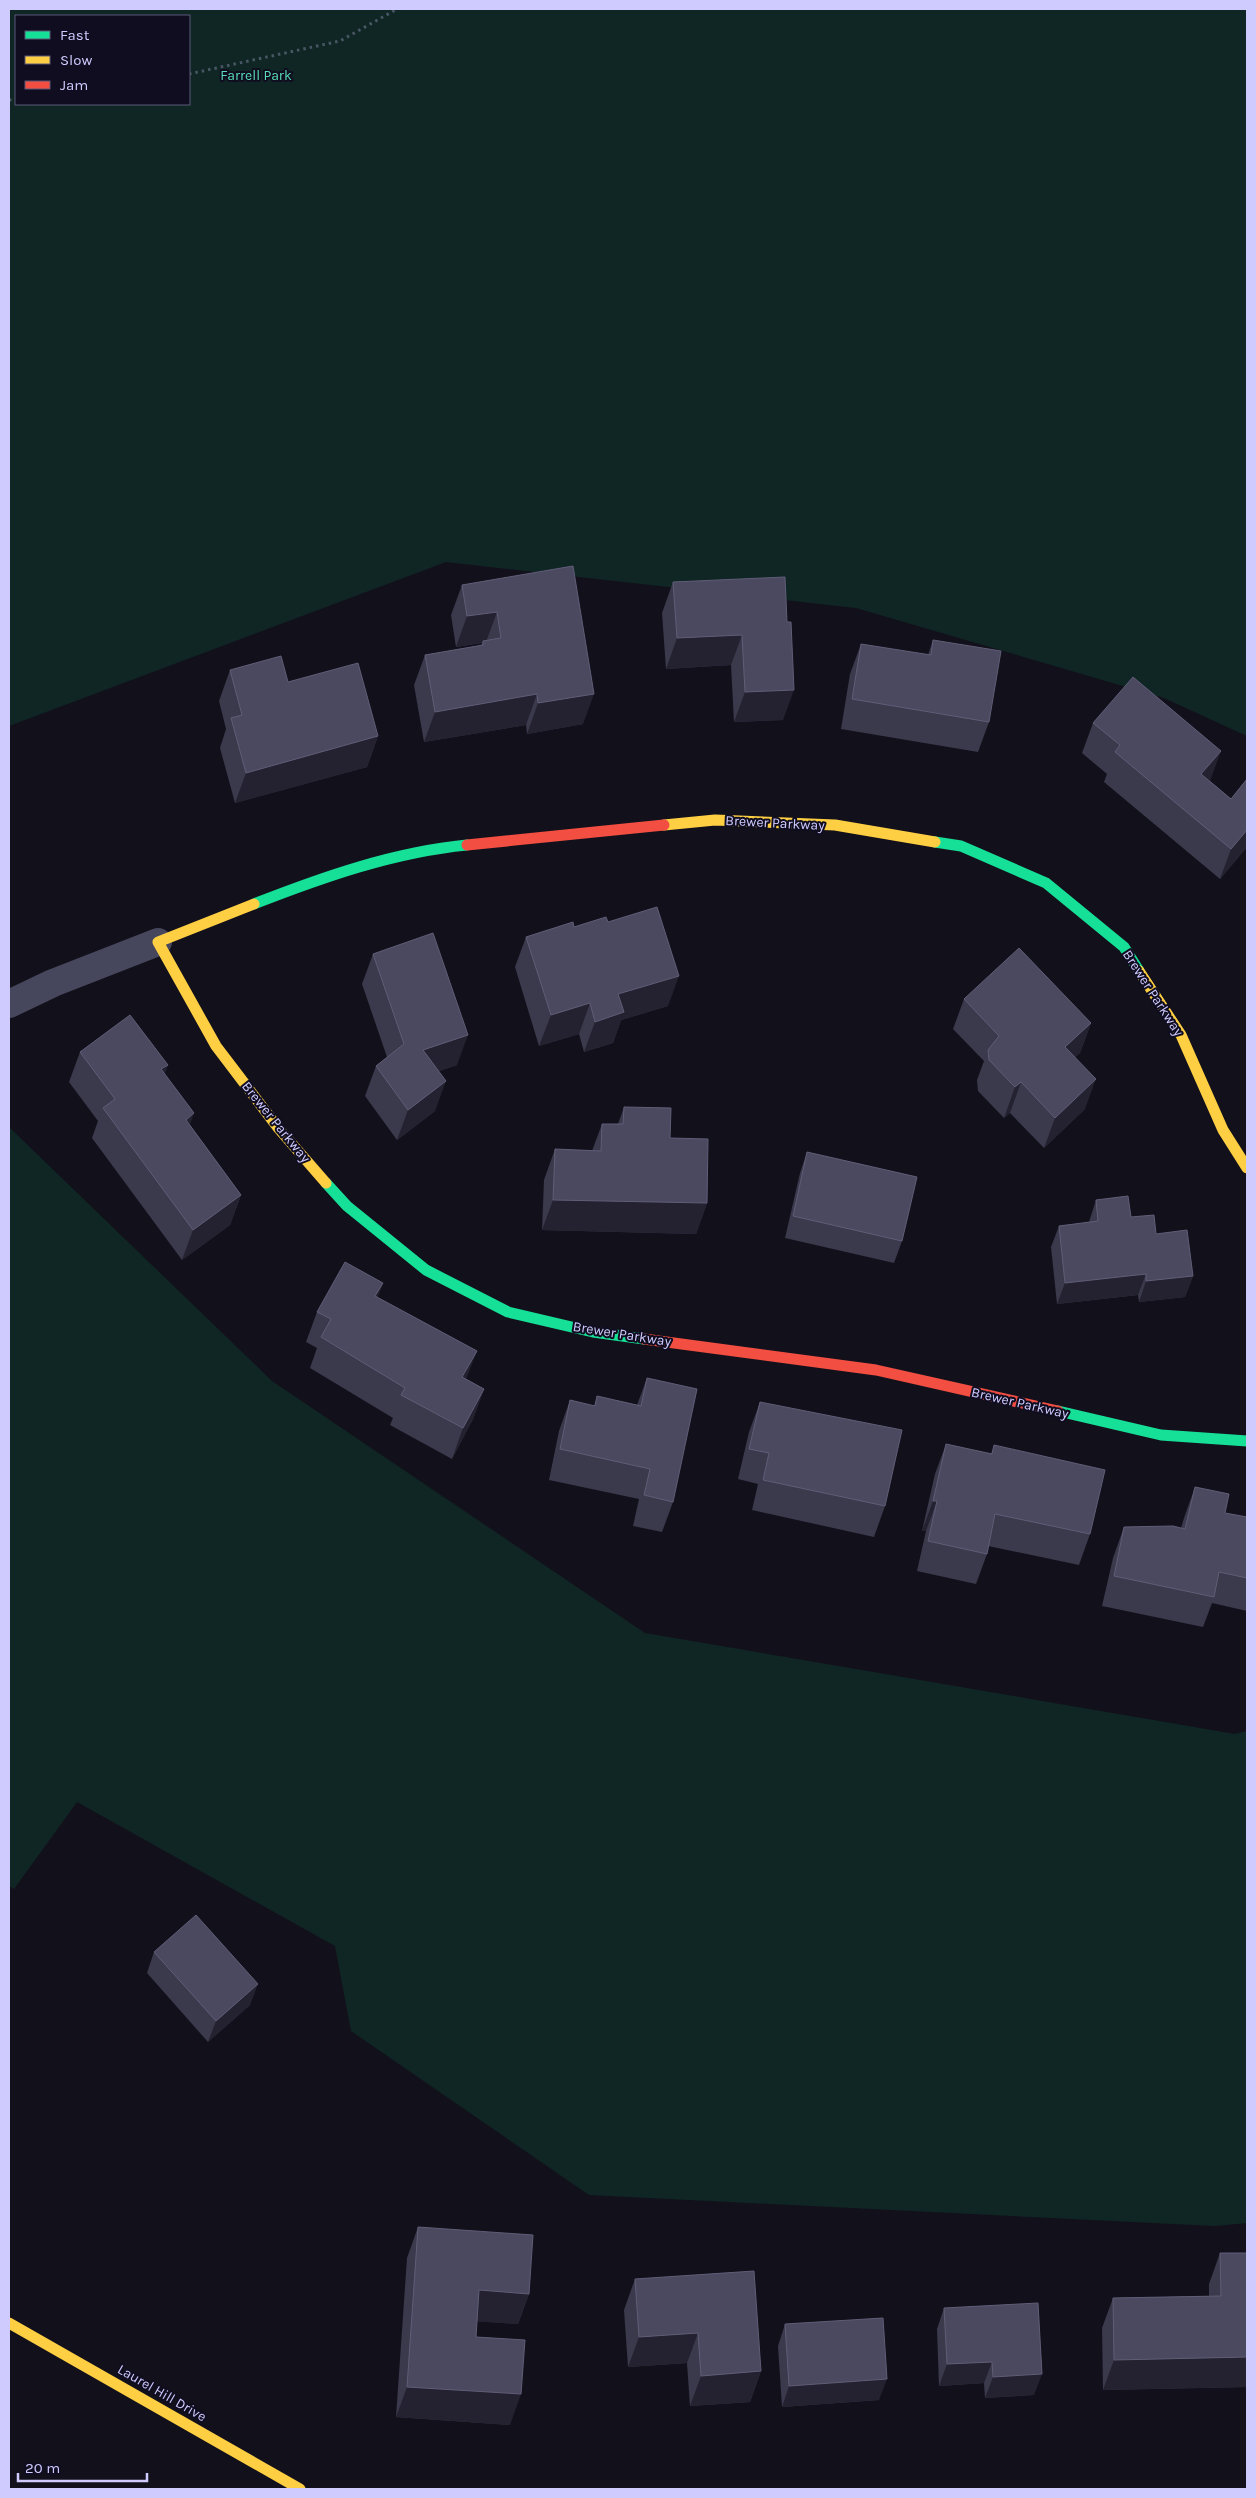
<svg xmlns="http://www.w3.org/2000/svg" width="1256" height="2498" font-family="Karla,sans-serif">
  <rect width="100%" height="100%" fill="#12111b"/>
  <path fill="#102625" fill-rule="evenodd" d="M9 9H1247V736L1164 698 856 608 446 562 9 726ZM16 16H189V104H16Z
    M9 1127 272 1381 645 1633 1235 1734 1247 1731V2223L1215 2226 589 2195 351 2031 335 1946 77 1802 14 1889 9 1886Z"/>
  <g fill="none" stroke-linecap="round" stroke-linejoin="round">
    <path stroke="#485763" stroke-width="3" stroke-dasharray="2.5 4" stroke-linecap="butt" d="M189 74 340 41 397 9
      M9 100 16 99"/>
    <path stroke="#46465c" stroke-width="28" d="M9 1004 53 983 158 942"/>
    <path stroke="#16e098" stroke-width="11" d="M935 842 961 846 1046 883 1124 947 1139 971
      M254 904C323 877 394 852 467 845
      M326 1183 347 1206 426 1270 508 1312 593 1332 644 1339
      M1058 1411 1161 1435 1247 1441"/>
    <path stroke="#ffcf43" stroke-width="11" d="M664 825 715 820 835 825 935 842
      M254 904 158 942 216 1046 279 1129 326 1183
      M1139 971 1181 1035 1223 1130 1247 1168
      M9 2323 300 2489"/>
    <path stroke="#f24e42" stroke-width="11" d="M467 845 664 825
      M644 1339 876 1370 1058 1411"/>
  </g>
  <path fill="#3b394c" d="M573 566 583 724 527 734 526 725 424 742 414 685 425 655 481 646 482 643 456 647 451 615 462 585Z
    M673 582 787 622 783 720 734 722 731 665 666 669 662 613Z
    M933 640 989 722 978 752 841 729 850 674 861 644 928 655Z
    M230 670 288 682 378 736 367 767 235 803 220 748 226 729 219 701Z
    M1093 723 1210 781 1231 799 1247 779V847L1220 879 1104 782 1107 774 1082 753Z
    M608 922 668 1006 621 1020 613 1043 584 1052 579 1034 539 1046 515 967 526 937 574 927Z
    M373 954 457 1065 439 1071 435 1111 397 1140 365 1096 376 1066 387 1057 362 984Z
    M964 999 1091 1023 1080 1053 1075 1057 1085 1109 1044 1148 1010 1113 1004 1118 978 1091 977 1080 984 1061 953 1029Z
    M80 1052 168 1065 164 1073 190 1125 241 1195 230 1225 182 1260 92 1138 98 1121 69 1082Z
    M624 1107 670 1138 707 1203 696 1234 542 1230 544 1180 555 1149 592 1151 602 1124H618Z
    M807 1152 902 1241 894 1263 785 1238 800 1173Z
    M1096 1200 1131 1217 1156 1234 1193 1276 1185 1297 1139 1302 1138 1295 1057 1304 1051 1247 1059 1226 1089 1222Z
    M383 1283 377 1297 466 1379 484 1389 473 1419 452 1459 390 1425 393 1418 310 1368 317 1348 306 1342 317 1312Z
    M647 1378 673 1502 662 1532 633 1526 639 1499 549 1480 559 1431 570 1400 594 1406 597 1396 637 1405Z
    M760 1402 885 1506 874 1537 752 1510 758 1484 738 1479 749 1432Z
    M946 1444 991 1454 994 1445 1090 1534 1079 1565 988 1546 987 1554 976 1584 917 1571 926 1531H922L935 1474Z
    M1195 1487 1225 1513 1247 1517V1611L1212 1603 1203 1627 1102 1606 1113 1558 1124 1527 1181 1528 1184 1518Z
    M154 1952 250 2005 208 2042 147 1973Z
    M418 2227 529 2294 518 2324 477 2321 476 2337 510 2425 396 2417 407 2258Z
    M1220 2253 1247 2387 1103 2390 1102 2328 1113 2298 1209 2296V2284Z
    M635 2279 761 2371 750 2402 690 2406 687 2363 628 2367 624 2310Z
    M944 2308 1034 2395 985 2398 984 2383 939 2386 937 2329Z
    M785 2324 879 2400 782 2407 778 2346Z"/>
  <path fill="#242230" d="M497 612 486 642 483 641 482 643 456 647 467 616Z
    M742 635 731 665 666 669 677 638Z
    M794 690 783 720 734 722 745 692Z
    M537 694 526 725 424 742 435 712Z
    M594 694 583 724 527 734 538 703Z
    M378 736 367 767 235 803 246 773Z
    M1221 751 1210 781 1201 774Z
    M1247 830V847L1220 879 1231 849Z
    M679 976 668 1006 621 1020 613 1043 584 1052 595 1022 618 994Z
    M590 1003 579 1034 539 1046 551 1015Z
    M1091 1023 1080 1053 1054 1077 1065 1047Z
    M468 1035 457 1065 412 1080 423 1050Z
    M168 1065 157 1095 161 1069Z
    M1096 1079 1085 1109 1044 1148 1055 1118Z
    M446 1081 435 1111 397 1140 408 1110Z
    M1021 1082 1010 1113 1004 1118 1015 1087Z
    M194 1113 183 1144 186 1120Z
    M241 1195 230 1225 182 1260 193 1230Z
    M553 1200 707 1203 696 1234 542 1230Z
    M1146 1274 1138 1295 1057 1304 1065 1283Z
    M1193 1276 1185 1297 1139 1302 1146 1281Z
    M383 1283 372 1313 375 1296Z
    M477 1351 465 1382 462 1377Z
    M484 1389 473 1419 452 1459 463 1428Z
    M933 1501H937L926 1531H922Z
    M258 1984 250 2005 208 2042 216 2021Z
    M479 2290 529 2294 518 2324 468 2321Z
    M698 2333 687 2363 628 2367 639 2337Z
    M1247 2357V2387L1103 2390 1114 2360Z
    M992 2362 984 2383 939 2386 947 2364Z
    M761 2371 750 2402 690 2406 701 2376Z
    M1042 2374 1034 2395 985 2398 993 2377Z
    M887 2379 879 2400 782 2407 789 2386Z
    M407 2387 521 2394 510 2425 396 2417Z"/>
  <path fill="#4b495f" stroke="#605d78" d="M573 566 594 694 538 703 537 694 435 712 425 655 483 645V641L501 638 497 612 467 616 462 585Z
    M785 577 787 622H791L794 690 745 692 742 635 677 638 673 582Z
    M933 640 1001 651 989 722 852 699 861 644 931 655Z
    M281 656 288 682 358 663 378 736 246 773 231 718 242 715 230 670Z
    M1133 677 1221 751 1201 774 1231 799 1247 779V830L1231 849 1115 752 1120 745 1093 723Z
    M657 907 679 976 618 994 624 1012 595 1022 590 1003 551 1015 526 937 573 922 574 927 606 917 608 922Z
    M433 933 468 1035 423 1050 446 1081 408 1110 376 1066 404 1044 373 954Z
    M1019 948 1091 1023 1065 1047 1096 1079 1055 1118 1021 1082 1015 1087 989 1060 988 1050 999 1036 964 999Z
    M130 1015 168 1065 161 1069 194 1113 186 1120 241 1195 193 1230 103 1108 115 1099 80 1052Z
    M624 1107 671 1108 670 1138 708 1139 707 1203 553 1200 555 1149 601 1151 602 1124H623Z
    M807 1152 917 1177 902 1241 793 1216Z
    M1128 1196 1131 1217 1154 1215 1156 1234 1187 1230 1193 1276 1146 1281V1274L1065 1283 1059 1226 1098 1221 1096 1200Z
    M345 1262 383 1283 375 1296 477 1351 462 1377 484 1389 463 1428 401 1395 405 1388 321 1337 331 1319 317 1312Z
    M647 1378 697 1389 673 1502 644 1495 650 1469 560 1449 570 1400 595 1406 597 1396 641 1406Z
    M760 1402 902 1430 885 1506 763 1480 769 1453 749 1449Z
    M946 1444 992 1454 994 1445 1105 1470 1090 1534 995 1514 987 1554 928 1541 937 1501H933Z
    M1195 1487 1229 1494 1225 1513 1247 1517V1578L1219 1572 1214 1597 1114 1576 1124 1527 1173 1526 1185 1529Z
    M196 1915 258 1984 216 2021 154 1952Z
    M418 2227 533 2235 529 2294 479 2290 476 2337 525 2340 521 2394 407 2387Z
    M1220 2253H1247V2357L1114 2360 1113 2298 1221 2296Z
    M754 2271 761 2371 701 2376 698 2333 639 2337 635 2279Z
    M1038 2303 1042 2374 993 2377 992 2362 947 2364 944 2308Z
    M883 2318 887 2379 789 2386 785 2324Z"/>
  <g text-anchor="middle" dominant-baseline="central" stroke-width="4" stroke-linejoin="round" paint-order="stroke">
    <g font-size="14" fill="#58deb7" stroke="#0f0d1f">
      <text x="256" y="75">Farrell Park</text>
    </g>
    <g font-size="14" fill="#cfcbff" stroke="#0f0d1f">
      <text transform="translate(775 823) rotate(3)">Brewer Parkway</text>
      <text transform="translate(1153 993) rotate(57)">Brewer Parkway</text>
      <text transform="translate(276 1122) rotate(51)">Brewer Parkway</text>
      <text transform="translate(622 1334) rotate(9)">Brewer Parkway</text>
      <text transform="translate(1020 1403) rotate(13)">Brewer Parkway</text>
      <text transform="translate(162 2393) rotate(30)">Laurel Hill Drive</text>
    </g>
  </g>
  <rect width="1256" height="2498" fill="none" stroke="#cfcbff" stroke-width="20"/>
  <rect x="15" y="15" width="175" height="90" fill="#0f0d1f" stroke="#5c5979"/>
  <rect x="25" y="31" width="25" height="8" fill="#16e098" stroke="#5c5979"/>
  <text x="60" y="40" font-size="15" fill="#cfcbff">Fast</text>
  <rect x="25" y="56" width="25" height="8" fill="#ffcf43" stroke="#5c5979"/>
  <text x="60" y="65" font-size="15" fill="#cfcbff">Slow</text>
  <rect x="25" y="81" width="25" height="8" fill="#f24e42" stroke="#5c5979"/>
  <text x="60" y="90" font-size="15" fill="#cfcbff">Jam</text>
  <path d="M18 2473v8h129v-8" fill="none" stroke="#cfcbff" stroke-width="2.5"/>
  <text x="25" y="2473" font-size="15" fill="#cfcbff" stroke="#0f0d1f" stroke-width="4" paint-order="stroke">20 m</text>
</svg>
